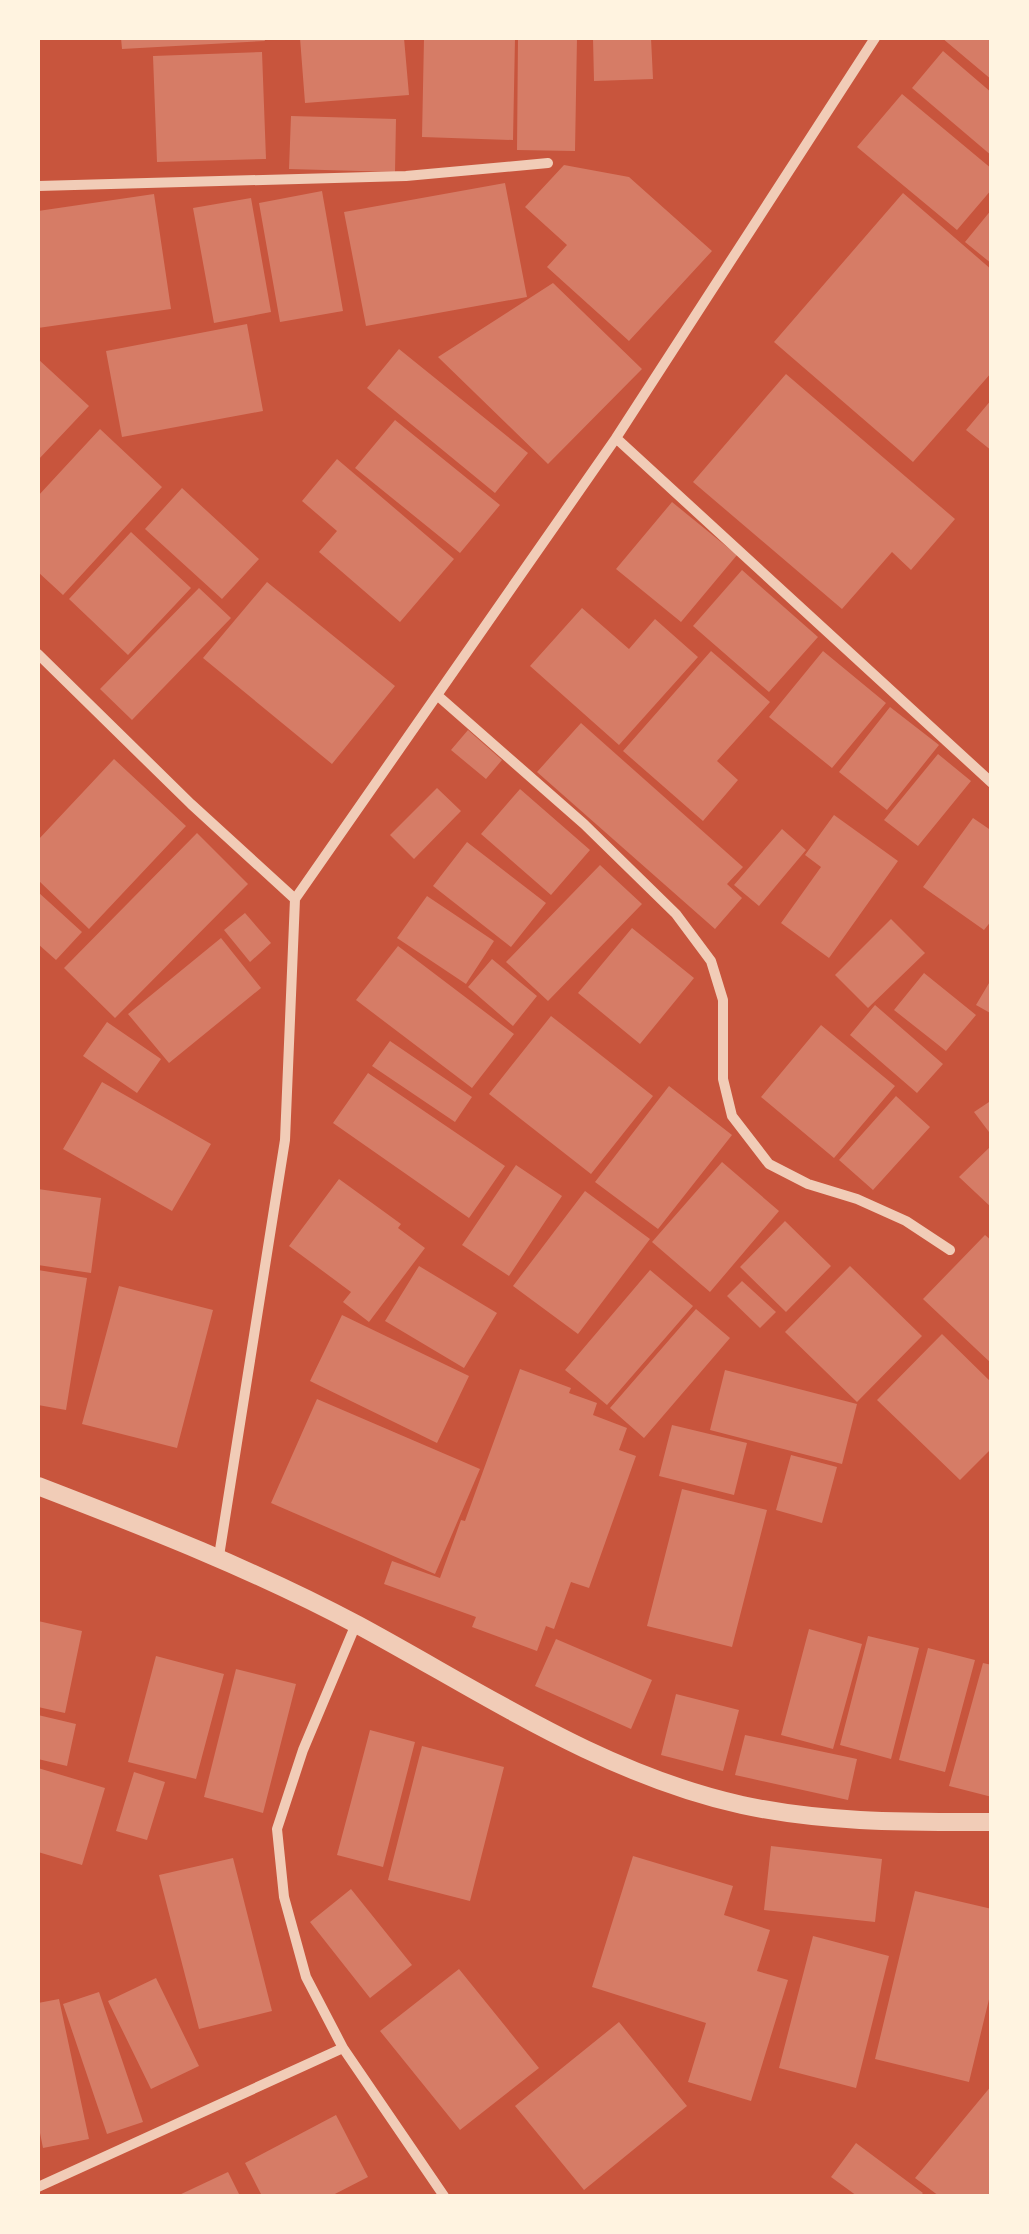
<svg xmlns="http://www.w3.org/2000/svg" width="1029" height="2234" font-family="'Source Sans 3',sans-serif">
  <rect width="100%" height="100%" fill="#c8553d"/>
  <path fill="#d67c66" d="M121 38H264L265 41 122 49Z
    M300 38H404L409 95 305 103Z
    M424 38H515L513 140 422 137Z
    M518 38H577L575 151 517 150Z
    M593 38H651L653 79 594 81Z
    M942 38H992V80Z
    M943 51 992 93V156L912 88Z
    M262 52 266 159 157 162 153 56Z
    M902 94 992 169V189L957 230 857 147Z
    M291 116 396 119 395 172 289 169Z
    M564 165 629 177 712 251 629 341 547 267 567 245 525 207Z
    M505 183 527 297 366 326 344 212Z
    M322 191 343 311 280 322 259 203Z
    M903 193 992 270V372L913 462 774 342Z
    M154 194 171 309 38 328V211Z
    M251 198 271 312 214 323 193 208Z
    M992 209V264L965 242Z
    M553 283 642 369 548 464 438 357Z
    M247 324 263 411 122 437 106 351Z
    M399 349 528 453 495 493 367 388Z
    M38 359 89 406 38 460Z
    M786 374 955 519 911 570 892 552 842 609 693 482Z
    M992 399V451L966 430Z
    M395 420 500 505 460 553 355 468Z
    M100 429 162 487 63 595 38 572V496Z
    M337 459 454 559 400 622 319 552 337 531 302 501Z
    M182 488 259 559 222 599 145 529Z
    M672 502 737 555 681 622 616 569Z
    M131 532 191 588 128 655 69 599Z
    M742 570 818 637 769 692 693 626Z
    M267 582 395 686 332 764 203 658Z
    M199 588 231 618 132 720 100 689Z
    M582 608 629 649 655 619 698 657 619 745 530 666Z
    M711 651 770 702 717 761 738 780 703 821 623 751Z
    M823 651 886 703 832 768 769 717Z
    M890 707 939 745 887 810 839 772Z
    M581 723 743 867 727 884 742 898 715 929 537 772Z
    M468 730 502 760 486 779 451 750Z
    M938 754 971 781 918 846 884 820Z
    M114 759 186 826 89 929 38 880V840Z
    M437 788 461 811 414 859 390 835Z
    M520 789 590 850 551 895 481 834Z
    M834 815 898 861 829 958 781 923 821 867 805 855Z
    M973 818 992 831V920L984 930 923 887Z
    M782 829 806 850 759 906 734 885Z
    M197 833 248 884 115 1018 64 968Z
    M467 842 546 903 511 947 433 886Z
    M600 865 642 904 548 1001 506 962Z
    M38 892 82 932 56 960 38 944Z
    M427 896 494 941 466 984 397 938Z
    M245 913 271 943 250 962 224 930Z
    M891 919 925 953 868 1008 835 975Z
    M632 928 694 978 640 1044 578 993Z
    M221 938 261 988 169 1063 128 1014Z
    M398 946 514 1034 472 1088 356 1000Z
    M492 959 537 996 513 1026 468 987Z
    M924 973 976 1015 946 1051 894 1010Z
    M992 978V1014L976 1005Z
    M875 1005 943 1064 917 1093 850 1035Z
    M551 1016 653 1096 591 1174 489 1094Z
    M107 1022 161 1059 137 1093 83 1056Z
    M821 1025 895 1086 834 1158 761 1097Z
    M390 1041 472 1097 455 1122 372 1066Z
    M368 1073 505 1166 469 1218 333 1123Z
    M102 1082 211 1144 172 1211 63 1149Z
    M669 1086 732 1135 658 1229 595 1182Z
    M896 1096 930 1127 873 1190 839 1160Z
    M992 1100V1136L974 1112Z
    M992 1145V1208L959 1177Z
    M722 1162 779 1211 710 1292 652 1242Z
    M516 1165 562 1196 509 1276 462 1245Z
    M339 1179 401 1224 398 1228 425 1248 369 1322 343 1302 351 1292 289 1246Z
    M38 1189 101 1198 91 1273 38 1265Z
    M585 1191 650 1239 578 1334 513 1286Z
    M785 1221 831 1266 786 1312 740 1267Z
    M985 1235 992 1241V1364L923 1299Z
    M419 1266 497 1313 464 1368 385 1321Z
    M850 1266 922 1336 857 1402 785 1332Z
    M38 1270 87 1278 66 1410 38 1405Z
    M650 1270 693 1306 607 1405 565 1370Z
    M742 1281 776 1312 760 1328 727 1296Z
    M119 1286 213 1310 177 1448 82 1424Z
    M696 1309 730 1338 644 1438 610 1408Z
    M342 1315 469 1376 437 1443 310 1381Z
    M942 1334 992 1383V1448L960 1480 877 1400Z
    M520 1369 571 1388 569 1393 597 1403 593 1415 627 1428 619 1450 636 1456 589 1588 571 1582 554 1629 546 1626 537 1651 472 1627 476 1617 384 1584 392 1561 440 1578 461 1520 465 1521Z
    M725 1370 857 1404 842 1464 710 1430Z
    M317 1399 480 1469 435 1574 271 1503Z
    M672 1425 747 1443 734 1495 659 1476Z
    M791 1455 837 1467 822 1523 776 1510Z
    M682 1489 767 1510 732 1647 647 1626Z
    M38 1621 82 1631 65 1713 38 1707Z
    M809 1629 862 1644 833 1749 781 1735Z
    M868 1636 919 1648 891 1759 840 1745Z
    M556 1639 652 1680 631 1729 535 1686Z
    M928 1648 975 1660 945 1772 899 1760Z
    M156 1656 224 1674 196 1779 128 1762Z
    M983 1663 992 1665V1797L949 1786Z
    M236 1669 296 1684 263 1813 204 1797Z
    M676 1694 739 1710 723 1771 661 1755Z
    M38 1715 76 1724 67 1766 38 1759Z
    M370 1730 415 1742 383 1867 337 1855Z
    M745 1735 857 1759 848 1800 735 1775Z
    M422 1746 504 1767 470 1901 388 1880Z
    M38 1768 105 1788 82 1865 38 1852Z
    M134 1772 165 1782 147 1840 116 1831Z
    M771 1846 882 1859 875 1922 764 1910Z
    M633 1856 733 1886 724 1915 770 1930 757 1971 788 1980 751 2101 688 2082 706 2023 592 1987Z
    M233 1858 272 2011 199 2029 159 1875Z
    M351 1889 412 1965 370 1998 310 1922Z
    M915 1891 992 1909V1987L969 2082 875 2059Z
    M813 1936 889 1956 856 2088 779 2068Z
    M459 1969 539 2068 460 2130 380 2031Z
    M156 1978 199 2066 151 2089 108 2001Z
    M99 1992 143 2122 107 2134 63 2004Z
    M59 1999 89 2139 43 2148 38 2123V2003Z
    M619 2022 687 2106 584 2190 515 2106Z
    M992 2085V2196H939L915 2178Z
    M336 2115 368 2177 331 2196H262L245 2163Z
    M856 2143 923 2193 920 2196H857L831 2177Z
    M228 2172 240 2196H177Z"/>
  <g fill="none" stroke-linecap="round" stroke-linejoin="round">
    <path stroke="#f1ccb7" stroke-width="10" d="M38 186 406 176 548 163
      M616 438 992 783
      M38 654 191 804 295 899
      M437 695 584 824 676 914 711 961 723 1000V1079L732 1116 769 1164 808 1184 857 1199 906 1221 950 1250
      M219 1556 285 1140 295 899 616 438 875 38
      M356 1624 303 1750 277 1829 284 1897 306 1977 343 2048 444 2196
      M38 2187 343 2048"/>
    <path stroke="#f1ccb7" stroke-width="18" d="M38 1486C147 1528 255 1570 358 1625 482 1692 602 1774 742 1805 825 1823 907 1822 992 1822"/>
  </g>
  <rect width="1029" height="2234" fill="none" stroke="#fff3e0" stroke-width="80"/>
</svg>
